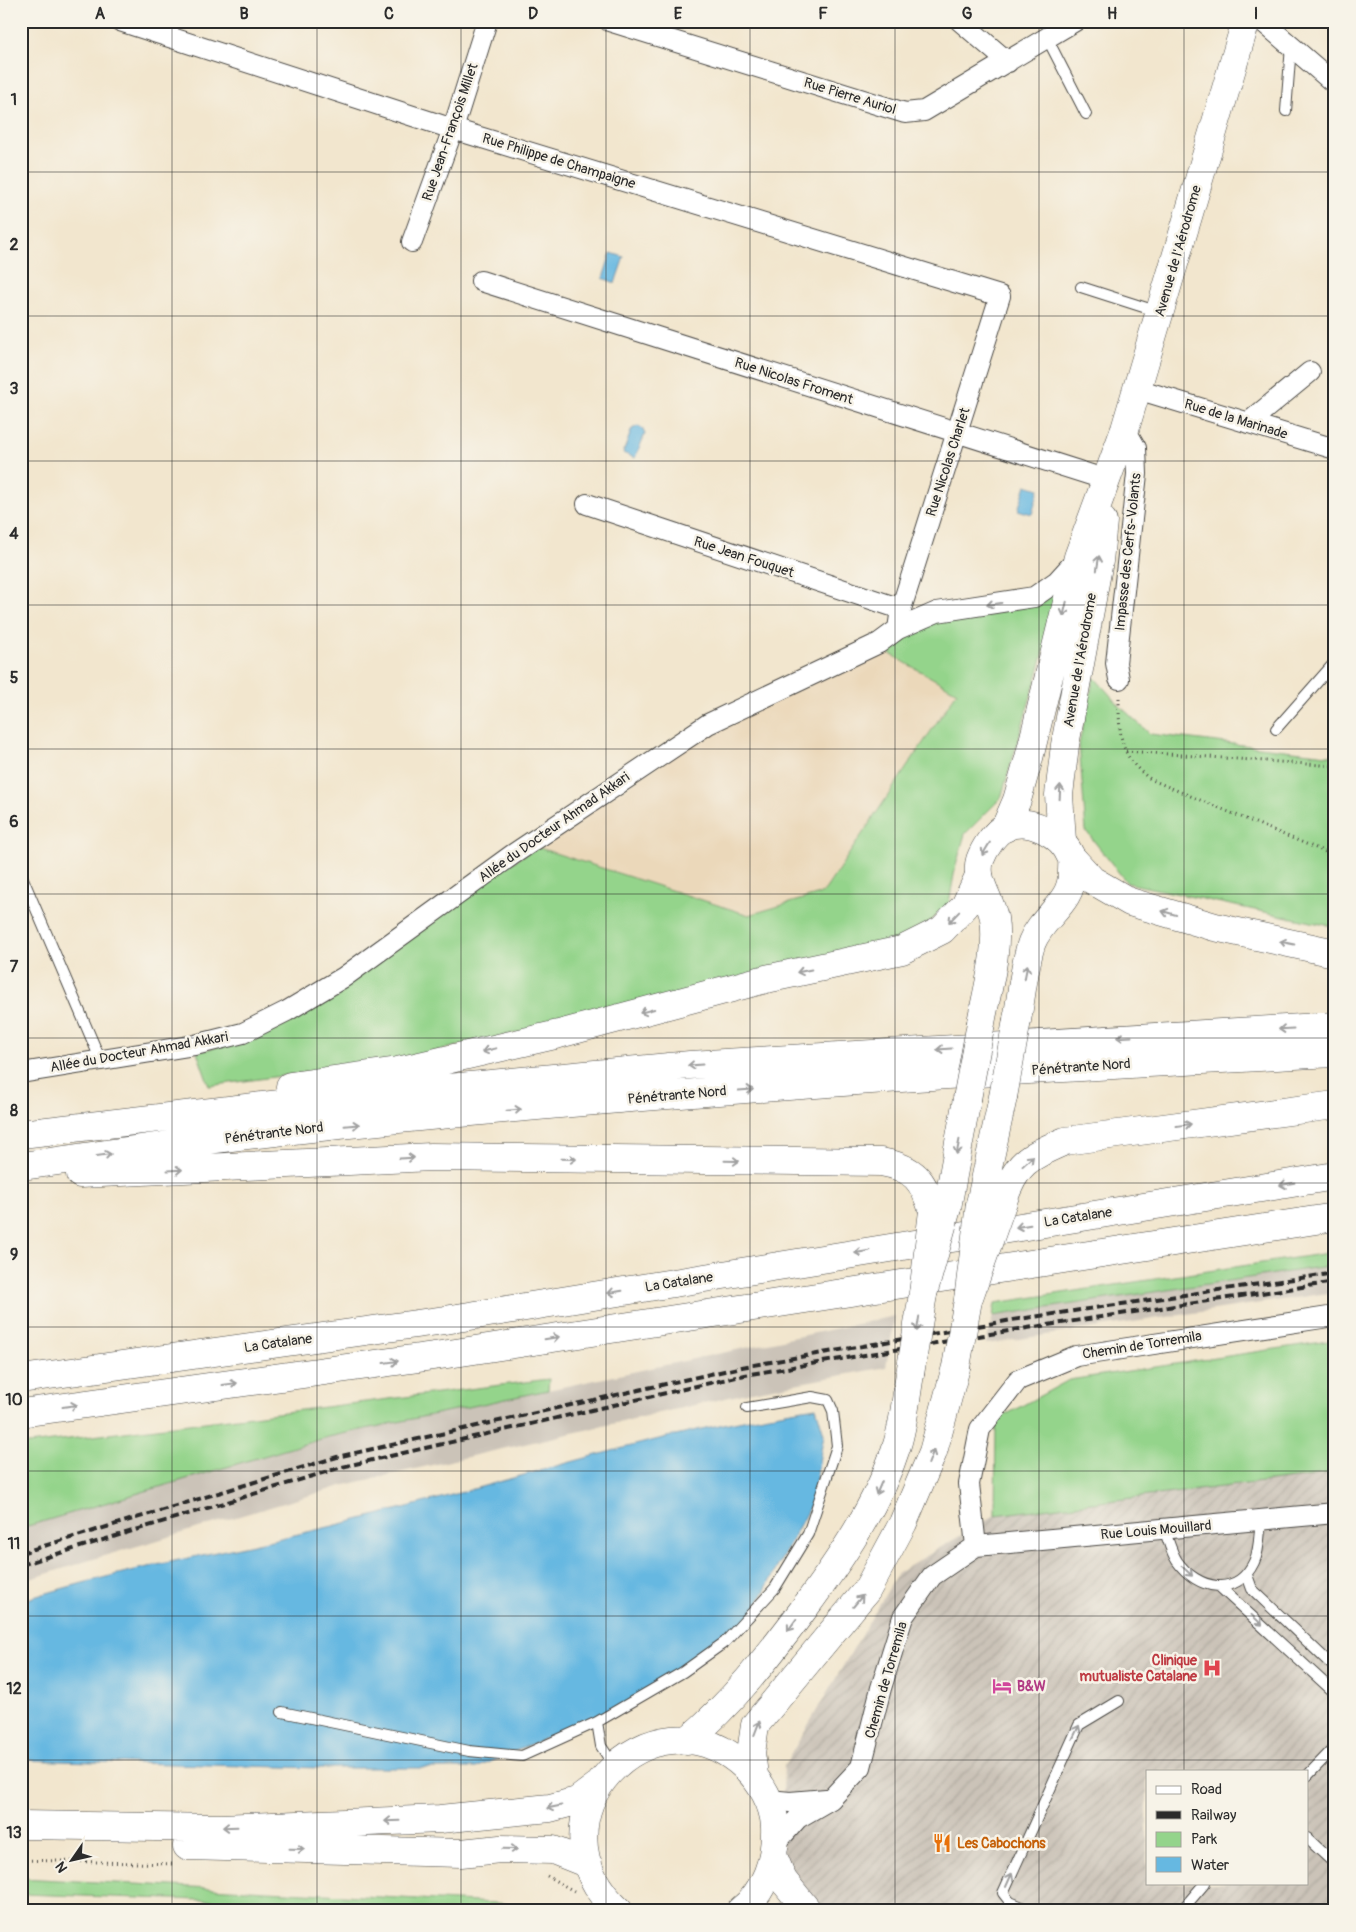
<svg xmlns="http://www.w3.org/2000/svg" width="1356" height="1932" font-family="Pangolin,sans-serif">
  <defs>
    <pattern id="industrial-furrows" width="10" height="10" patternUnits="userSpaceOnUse" patternTransform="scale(1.25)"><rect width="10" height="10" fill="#cbc3b8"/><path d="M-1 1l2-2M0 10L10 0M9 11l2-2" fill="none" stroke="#aea89e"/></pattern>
  </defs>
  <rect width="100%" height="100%" fill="#f7f3e8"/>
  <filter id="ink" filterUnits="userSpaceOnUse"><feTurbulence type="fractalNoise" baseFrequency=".02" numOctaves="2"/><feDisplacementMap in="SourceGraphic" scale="10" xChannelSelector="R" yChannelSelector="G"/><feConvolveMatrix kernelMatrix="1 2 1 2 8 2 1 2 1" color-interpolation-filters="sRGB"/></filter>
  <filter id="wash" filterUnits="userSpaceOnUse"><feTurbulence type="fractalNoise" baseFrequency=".0096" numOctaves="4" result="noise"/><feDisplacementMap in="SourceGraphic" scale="20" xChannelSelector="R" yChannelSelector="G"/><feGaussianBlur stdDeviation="1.12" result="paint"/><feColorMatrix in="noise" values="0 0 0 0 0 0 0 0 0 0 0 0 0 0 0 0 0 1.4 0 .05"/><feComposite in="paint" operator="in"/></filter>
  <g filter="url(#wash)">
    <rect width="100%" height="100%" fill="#f2e6ce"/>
    <path fill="#ebd8ba" d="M883 650 958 691 823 893 749 915 536 847 711 731Z"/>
    <path fill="url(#industrial-furrows)" fill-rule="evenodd" d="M1335 1473V1911H765L779 1900 784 1766 898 1573 995 1515ZM1147 1771H1307V1883H1147Z"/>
    <path fill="#cbc3b8" d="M1335 1265V1292L986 1344 993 1316Z
      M895 1316 886 1367 747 1393 345 1485 90 1560 21 1582V1528L64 1514 328 1437Z"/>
    <path fill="#94d48b" stroke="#60805b" d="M1063 587 1001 798 965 834 955 869 949 903 930 922 899 940 557 1024 396 1060 209 1086 197 1052 246 1040 536 847 749 915 823 893 957 692 883 650C933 611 1002 603 1063 587Z
      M1094 677 1120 706 1150 734 1335 756V927L1127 883 1086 831 1079 744Z
      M1335 1252V1265L993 1316 995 1303Z
      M1335 1340V1473L995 1515 996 1420 1069 1380Z
      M549 1379 548 1390 328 1437 21 1528V1445Z
      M21 1878 532 1905 535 1911H434L290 1903 21 1894Z"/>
    <path fill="#66b8e1" stroke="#487286" d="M611 253 624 257 615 283 603 278Z
      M638 426 642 428 645 434 635 458 623 453 632 429Z
      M1026 485 1039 489 1032 514 1018 510Z
      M816 1407 824 1434 812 1502 748 1622 635 1700 476 1768H320L21 1760V1601C130 1566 243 1549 353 1521 507 1483 658 1431 816 1407Z"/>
  </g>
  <g filter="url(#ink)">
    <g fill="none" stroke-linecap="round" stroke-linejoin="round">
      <g stroke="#494743" stroke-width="12">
        <path id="lane" d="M1047 38 1086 114
          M1286 111 1291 46
          M1081 287 1159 312
          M1276 729 1335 662
          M21 874 101 1061
          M1164 1529C1168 1539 1171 1552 1177 1561 1197 1590 1237 1598 1254 1562 1260 1550 1259 1533 1261 1520
          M1247 1575 1252 1589 1335 1668
          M1221 1588 1335 1693
          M282 1712 469 1751 522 1756 597 1722 601 1746 614 1766
          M597 1722 683 1672 725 1642 775 1588 808 1534 837 1446 833 1411 828 1400 812 1397 747 1408
          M1307 1776 1335 1747
          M1307 1838 1335 1864
          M1032 1911 1010 1902 1003 1893 1079 1725 1119 1701
          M1181 1911 1205 1883"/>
      </g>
      <g stroke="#494743" stroke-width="22">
        <path id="street" d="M120 21 453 129 1000 296 901 609 898 629
          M609 21 905 113 924 111 1075 21
          M960 21 1008 62
          M1262 21 1335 84
          M412 242 453 129 487 21
          M481 281 1107 480
          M1137 389 1335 449
          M1248 423 1310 372
          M587 504 901 609
          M1119 679 1116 663 1137 474 1136 448 1125 429
          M21 1073 195 1045 243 1033 287 1011 344 977 512 855 708 724 879 643 898 629 937 612 1034 597 1057 581 1077 559
          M976 1546 969 1484 980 1429 1018 1380 1076 1356 1335 1316
          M769 1800 790 1802 826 1799
          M776 1843 798 1818 831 1799 861 1767 881 1688 903 1617 932 1576 976 1546 1335 1513"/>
      </g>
      <g stroke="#494743" stroke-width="29">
        <path id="secondary" d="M1005 828 1017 800 1029 758 1078 557 1125 429 1246 21
          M1062 841 1059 795 1065 745 1099 561 1103 521
          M774 1858 783 1880 808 1911"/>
      </g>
      <g stroke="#494743" stroke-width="29">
        <path id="primary" d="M981 1023C987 990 999 951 994 918 990 898 974 880 980 860 984 849 994 833 1005 827 1029 816 1062 834 1071 857 1073 861 1072 867 1072 872 1073 903 1043 915 1032 942 1025 960 1021 999 1017 1020
          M980 1204 1003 1097
          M947 1208 967 1099
          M687 1741C732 1703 768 1657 803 1610 840 1560 878 1505 897 1445 904 1423 906 1397 910 1374
          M754 1775 751 1753 755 1725 867 1590 903 1523 933 1452 956 1367
          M21 1825 221 1828 440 1819 550 1808 577 1801 597 1786
          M187 1846 461 1853 500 1849 553 1850 588 1864
          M619 1911C519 1820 651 1680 745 1767 761 1782 774 1804 775 1827 776 1859 766 1891 740 1911"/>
      </g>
      <g stroke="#494743" stroke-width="29">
        <path id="highway" d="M1072 858 1092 880 1130 902 1215 927 1335 953
          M290 1086 398 1071 559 1034 766 979 902 950 942 930 965 906 979 876
          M21 1134 280 1104 690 1065 1335 1026
          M21 1166C109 1154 196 1140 284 1131 633 1093 984 1071 1335 1053
          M80 1174 431 1157 881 1162C915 1168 923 1180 933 1211
          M1003 1201C1016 1162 1029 1157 1065 1141L1335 1105
          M21 1379 445 1320 1335 1176
          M21 1413 455 1353 1335 1217"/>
      </g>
      <path stroke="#494743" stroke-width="3" stroke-dasharray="1 4" stroke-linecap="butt" d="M1119 698C1119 734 1119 758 1152 780L1335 856
        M1126 751 1335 766
        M21 1860 174 1864
        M547 1876 574 1891"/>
      <use href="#lane" stroke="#fff" stroke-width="10"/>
      <use href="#street" stroke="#fff" stroke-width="20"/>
      <use href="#secondary" stroke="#fff" stroke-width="28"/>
      <use href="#primary" stroke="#fff" stroke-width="28"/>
      <use href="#highway" stroke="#fff" stroke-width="28"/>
      <path stroke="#2b2b2b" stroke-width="4" stroke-dasharray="8 4" stroke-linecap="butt" d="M21 1553 337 1457 742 1367 1012 1320 1335 1273
        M21 1565 342 1467 745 1375 1014 1330 1335 1282"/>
      <g stroke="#494743" stroke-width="29" stroke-linecap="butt">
        <path id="primary-bridge" d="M1003 1097 1017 1020
          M967 1099 981 1023
          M956 1367 968 1300 980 1204
          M910 1374 923 1294 947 1208"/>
      </g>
      <g stroke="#494743" stroke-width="29" stroke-linecap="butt">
        <path id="highway-bridge" d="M923 1294 933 1211
          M968 1300 1003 1201"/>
      </g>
      <use href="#primary-bridge" stroke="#fff" stroke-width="28"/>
      <use href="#highway-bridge" stroke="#fff" stroke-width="28"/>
    </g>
    <defs><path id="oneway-shaft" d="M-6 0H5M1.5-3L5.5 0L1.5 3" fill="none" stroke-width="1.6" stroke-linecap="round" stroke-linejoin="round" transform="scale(1.25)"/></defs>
    <g stroke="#a0a0a0">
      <use href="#oneway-shaft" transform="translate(1098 563) rotate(-81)"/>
      <use href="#oneway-shaft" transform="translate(994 604) rotate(172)"/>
      <use href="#oneway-shaft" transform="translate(1065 609) rotate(103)"/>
      <use href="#oneway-shaft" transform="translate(1060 792) rotate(-87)"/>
      <use href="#oneway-shaft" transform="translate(986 849) rotate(121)"/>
      <use href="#oneway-shaft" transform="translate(1169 913) rotate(-164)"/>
      <use href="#oneway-shaft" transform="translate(954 917) rotate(134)"/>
      <use href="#oneway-shaft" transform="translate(1287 943) rotate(-168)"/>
      <use href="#oneway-shaft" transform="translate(804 971) rotate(168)"/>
      <use href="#oneway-shaft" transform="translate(1026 972) rotate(-79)"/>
      <use href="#oneway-shaft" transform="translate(647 1011) rotate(165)"/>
      <use href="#oneway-shaft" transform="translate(1286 1029) rotate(177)"/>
      <use href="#oneway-shaft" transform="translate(1124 1037) rotate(177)"/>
      <use href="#oneway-shaft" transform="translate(944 1049) rotate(176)"/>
      <use href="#oneway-shaft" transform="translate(489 1050) rotate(167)"/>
      <use href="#oneway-shaft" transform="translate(695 1065) rotate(176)"/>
      <use href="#oneway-shaft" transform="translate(746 1090) rotate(-4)"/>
      <use href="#oneway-shaft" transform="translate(514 1110) rotate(-5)"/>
      <use href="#oneway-shaft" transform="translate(352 1125) rotate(-5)"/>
      <use href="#oneway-shaft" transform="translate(1184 1125) rotate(-8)"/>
      <use href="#oneway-shaft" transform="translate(958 1147) rotate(101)"/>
      <use href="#oneway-shaft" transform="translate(104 1155) rotate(-8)"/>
      <use href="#oneway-shaft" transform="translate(407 1158) rotate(-3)"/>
      <use href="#oneway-shaft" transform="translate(569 1159) rotate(1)"/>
      <use href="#oneway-shaft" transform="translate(732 1161) rotate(1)"/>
      <use href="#oneway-shaft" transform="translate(1028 1161) rotate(-43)"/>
      <use href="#oneway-shaft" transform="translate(175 1170) rotate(-3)"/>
      <use href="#oneway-shaft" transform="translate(1287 1184) rotate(171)"/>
      <use href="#oneway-shaft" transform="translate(1023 1226) rotate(171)"/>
      <use href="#oneway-shaft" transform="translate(862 1252) rotate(171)"/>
      <use href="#oneway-shaft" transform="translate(615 1292) rotate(171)"/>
      <use href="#oneway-shaft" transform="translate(918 1324) rotate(99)"/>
      <use href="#oneway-shaft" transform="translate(552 1338) rotate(-9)"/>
      <use href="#oneway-shaft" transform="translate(391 1362) rotate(-8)"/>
      <use href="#oneway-shaft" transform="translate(230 1384) rotate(-8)"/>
      <use href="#oneway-shaft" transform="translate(70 1406) rotate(-8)"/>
      <use href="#oneway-shaft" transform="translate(931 1457) rotate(-69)"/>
      <use href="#oneway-shaft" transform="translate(879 1488) rotate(113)"/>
      <use href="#oneway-shaft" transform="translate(1187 1571) rotate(43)"/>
      <use href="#oneway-shaft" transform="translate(858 1601) rotate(-50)"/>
      <use href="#oneway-shaft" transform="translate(1257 1620) rotate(43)"/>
      <use href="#oneway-shaft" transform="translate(792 1625) rotate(126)"/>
      <use href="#oneway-shaft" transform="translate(757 1728) rotate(-69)"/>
      <use href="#oneway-shaft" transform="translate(1076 1732) rotate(-64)"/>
      <use href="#oneway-shaft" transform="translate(554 1807) rotate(168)"/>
      <use href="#oneway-shaft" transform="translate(392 1821) rotate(178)"/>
      <use href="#oneway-shaft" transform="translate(230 1827) rotate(178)"/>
      <use href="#oneway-shaft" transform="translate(297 1849) rotate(1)"/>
      <use href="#oneway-shaft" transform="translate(510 1849) rotate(1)"/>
      <use href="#oneway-shaft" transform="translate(1009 1880) rotate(-66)"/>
    </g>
  </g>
  <path fill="none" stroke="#2b2b2b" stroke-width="1" stroke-opacity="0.55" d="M172 21V1911M317 21V1911M461 21V1911M606 21V1911M750 21V1911M895 21V1911M1039 21V1911M1184 21V1771M21 172H1335M21 316H1335M21 461H1335M21 605H1335M21 749H1335M21 894H1335M21 1038H1335M21 1183H1335M21 1327H1335M21 1471H1335M21 1616H1335M21 1760H1335M1184 1883V1911"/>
  <defs>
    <g id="hospital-bare" transform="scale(1.5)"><path d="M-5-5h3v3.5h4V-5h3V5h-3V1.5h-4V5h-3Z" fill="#e0444e" stroke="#f7f3e8" stroke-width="2.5" paint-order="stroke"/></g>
    <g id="hotel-bare" transform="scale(1.5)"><path d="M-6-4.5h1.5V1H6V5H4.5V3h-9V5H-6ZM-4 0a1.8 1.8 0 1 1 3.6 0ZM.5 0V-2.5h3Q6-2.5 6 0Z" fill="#d1479c" stroke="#f7f3e8" stroke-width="2.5" paint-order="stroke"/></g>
    <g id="restaurant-bare" transform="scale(1.5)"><path d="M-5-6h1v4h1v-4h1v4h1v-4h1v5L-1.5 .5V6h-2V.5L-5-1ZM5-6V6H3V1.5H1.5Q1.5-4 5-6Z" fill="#e8710a" stroke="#f7f3e8" stroke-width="2.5" paint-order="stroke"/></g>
  </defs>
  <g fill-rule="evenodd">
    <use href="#hospital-bare" x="1212" y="1668"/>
    <use href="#hotel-bare" x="1002" y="1686"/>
    <use href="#restaurant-bare" x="942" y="1843"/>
  </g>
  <g text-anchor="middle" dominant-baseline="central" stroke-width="5" stroke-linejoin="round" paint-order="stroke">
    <g font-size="14" fill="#2b2b2b" stroke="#f7f3e8">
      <text transform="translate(850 96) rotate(17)">Rue Pierre Auriol</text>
      <text transform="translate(450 132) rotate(-71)">Rue Jean-François Millet</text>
      <text transform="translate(559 161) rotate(17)">Rue Philippe de Champaigne</text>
      <text transform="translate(1178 251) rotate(-74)">Avenue de l'Aérodrome</text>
      <text transform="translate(794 381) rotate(18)">Rue Nicolas Froment</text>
      <text transform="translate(1236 419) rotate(17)">Rue de la Marinade</text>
      <text transform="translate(948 462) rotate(-72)">Rue Nicolas Charlet</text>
      <text transform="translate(1128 552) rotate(-84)">Impasse des Cerfs-Volants</text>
      <text transform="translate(744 557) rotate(18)">Rue Jean Fouquet</text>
      <text transform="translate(1080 660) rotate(-80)">Avenue de l'Aérodrome</text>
      <text transform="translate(554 827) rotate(-35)">Allée du Docteur Ahmad Akkari</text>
      <text transform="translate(139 1052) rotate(-10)">Allée du Docteur Ahmad Akkari</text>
      <text transform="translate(1081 1067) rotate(-4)">Pénétrante Nord</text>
      <text transform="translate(677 1095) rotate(-5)">Pénétrante Nord</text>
      <text transform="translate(274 1133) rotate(-7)">Pénétrante Nord</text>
      <text transform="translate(1078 1217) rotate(-9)">La Catalane</text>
      <text transform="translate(679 1282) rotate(-9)">La Catalane</text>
      <text transform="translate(278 1343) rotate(-8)">La Catalane</text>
      <text transform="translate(1142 1345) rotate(-9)">Chemin de Torremila</text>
      <text transform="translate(1156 1530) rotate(-5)">Rue Louis Mouillard</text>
      <text transform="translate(886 1680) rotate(-74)">Chemin de Torremila</text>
    </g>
    <g font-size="14" font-weight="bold" fill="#be3a42" stroke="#f7f3e8" text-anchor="end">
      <text x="1197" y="1660">Clinique<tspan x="1197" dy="16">mutualiste Catalane</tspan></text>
    </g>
    <g font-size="14" font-weight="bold" fill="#b23c85" stroke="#f7f3e8" text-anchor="start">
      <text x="1017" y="1686">B&amp;W</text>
    </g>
    <g font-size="14" font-weight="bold" fill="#c56008" stroke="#f7f3e8" text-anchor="start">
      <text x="957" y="1843">Les Cabochons</text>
    </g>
  </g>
  <rect width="1356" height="1932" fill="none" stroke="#f7f3e8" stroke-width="55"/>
  <rect x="1146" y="1770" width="162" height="115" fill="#f7f3e8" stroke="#a5a39c"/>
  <rect x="1156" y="1786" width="25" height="8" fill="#ffffff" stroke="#a5a39c"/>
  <text x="1191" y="1794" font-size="15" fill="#2b2b2b">Road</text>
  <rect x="1156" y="1811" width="25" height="8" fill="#2b2b2b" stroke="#a5a39c"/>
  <text x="1191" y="1820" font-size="15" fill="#2b2b2b">Railway</text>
  <rect x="1156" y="1832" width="25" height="15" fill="#94d48b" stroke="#a5a39c"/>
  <text x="1191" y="1844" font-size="15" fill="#2b2b2b">Park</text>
  <rect x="1156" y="1857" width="25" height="15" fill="#66b8e1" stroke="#a5a39c"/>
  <text x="1191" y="1870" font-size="15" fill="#2b2b2b">Water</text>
  <g transform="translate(72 1860) rotate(236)" stroke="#f7f3e8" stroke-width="4" paint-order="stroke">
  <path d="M0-4L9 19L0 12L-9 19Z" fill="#2b2b2b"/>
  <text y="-8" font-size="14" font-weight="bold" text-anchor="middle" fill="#2b2b2b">N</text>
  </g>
  <rect x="28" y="28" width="1300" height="1876" fill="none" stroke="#2b2b2b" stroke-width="2"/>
  <g font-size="16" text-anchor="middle" font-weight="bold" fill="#2b2b2b">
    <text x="100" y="19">A</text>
    <text x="244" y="19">B</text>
    <text x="389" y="19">C</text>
    <text x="533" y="19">D</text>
    <text x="678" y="19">E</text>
    <text x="823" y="19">F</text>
    <text x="967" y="19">G</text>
    <text x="1112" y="19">H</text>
    <text x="1256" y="19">I</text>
    <text x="14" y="105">1</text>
    <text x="14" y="250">2</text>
    <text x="14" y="394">3</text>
    <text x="14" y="539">4</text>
    <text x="14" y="683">5</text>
    <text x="14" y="827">6</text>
    <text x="14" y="972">7</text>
    <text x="14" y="1116">8</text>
    <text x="14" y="1260">9</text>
    <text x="14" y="1405">10</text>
    <text x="14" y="1549">11</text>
    <text x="14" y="1694">12</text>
    <text x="14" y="1838">13</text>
  </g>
</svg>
